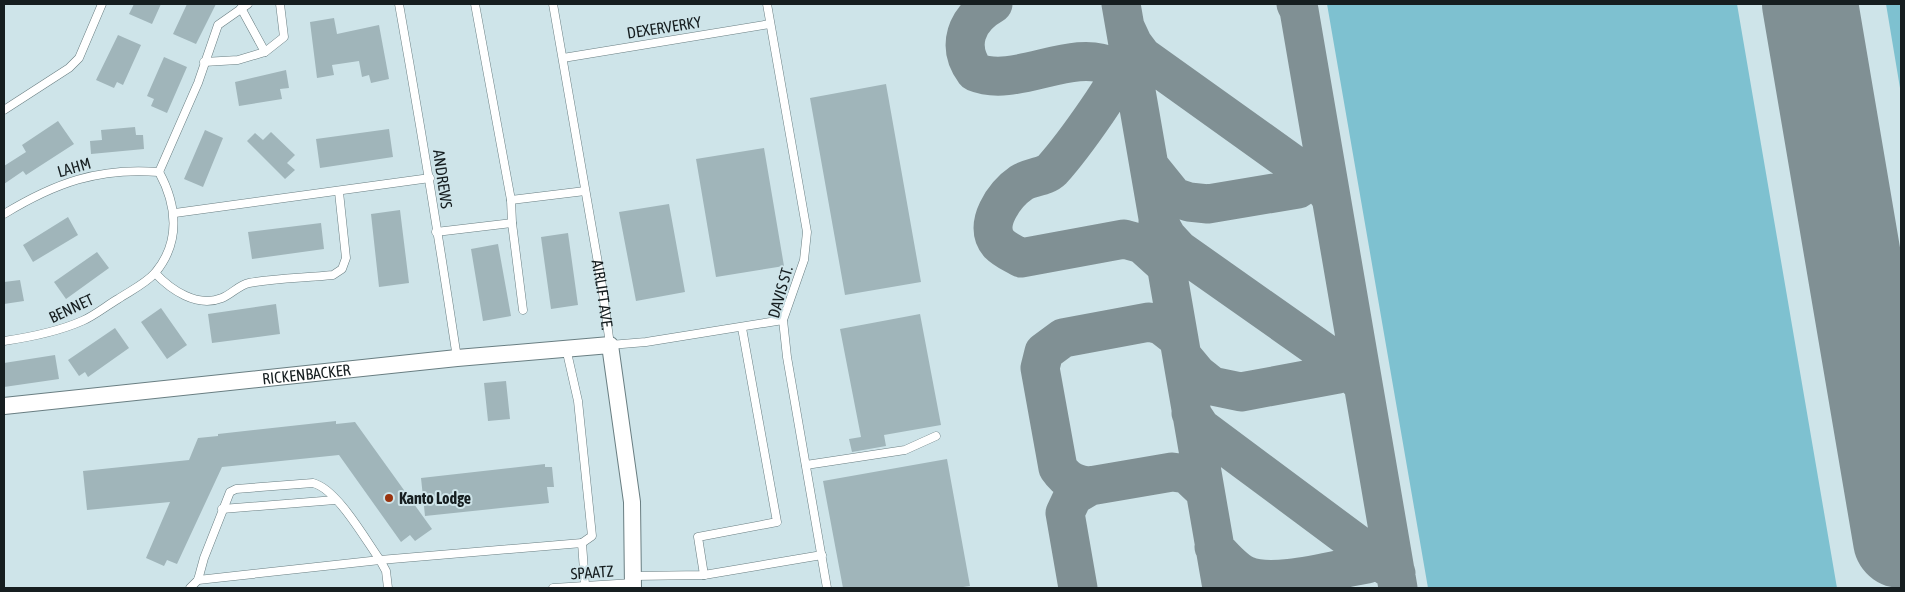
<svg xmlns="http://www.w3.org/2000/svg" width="1905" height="592" font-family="'Asap Condensed',sans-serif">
  <rect width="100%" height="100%" fill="#cee4e9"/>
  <path fill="#7ec1d0" d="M1327 4H1737L1837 588H1428Z
    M1886 4H1901V94Z"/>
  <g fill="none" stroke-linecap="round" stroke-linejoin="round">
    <path stroke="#809094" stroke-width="39" d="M993 4C966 19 956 46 975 72 1016 89 1072 47 1112 67 1121 71 1128 80 1135 88
      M1121 4 1222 588
      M1296 4 1299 10 1398 588
      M1126 29 1133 44 1142 56 1321 184 1331 198
      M1129 52C1126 75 1070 150 1052 170 1045 177 1030 177 1021 183 1005 194 982 225 999 244 1006 251 1013 253 1021 258L1124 239 1142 244 1163 263
      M1149 166 1174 197 1189 202 1208 204 1298 189 1311 178 1322 160
      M1158 221 1167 237 1179 250 1348 369 1363 385
      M1182 356 1197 374 1212 386 1241 392 1338 374 1351 359 1353 351
      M1191 413 1201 428 1396 573
      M1090 486C1076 485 1067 481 1058 468L1040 368 1044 352 1063 338 1149 322 1161 325 1179 339
      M1214 547C1223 557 1233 569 1245 575 1273 588 1336 569 1367 564L1378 553 1383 540
      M1078 588 1065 513 1073 496 1090 486 1172 472 1187 474 1205 491"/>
    <path stroke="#809094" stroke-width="96" d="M1810 4 1901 540"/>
  </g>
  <path fill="#a0b5ba" d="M134 4H161L152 24 129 14Z
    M187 4H216L196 44 173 34Z
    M334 18 337 34 379 25 389 79 371 83 369 75 362 77 359 61 332 65 334 75 317 78 310 22Z
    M118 35 141 45 123 85 117 82 114 88 96 80Z
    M164 57 187 67 167 113 151 106 154 99 147 96Z
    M286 70 289 88 280 89 282 99 239 106 235 82Z
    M886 84 921 282 845 295 810 98Z
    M58 121 74 144 26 175 23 171 4 184V166L26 152 22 145Z
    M135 127 136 135H143L144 149 91 154 90 141 102 140 101 130Z
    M389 129 393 157 320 168 316 139Z
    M205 130 223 138 203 187 184 179Z
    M271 132 295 155 287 163 295 170 285 179 247 141 255 133 263 140Z
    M764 148 784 266 716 277 696 159Z
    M669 204 685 292 636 301 619 212Z
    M400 210 409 283 379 287 371 214Z
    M68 217 78 235 33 262 23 245Z
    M321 223 324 249 252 259 248 232Z
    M568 233 578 305 551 309 541 237Z
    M498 244 511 316 483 321 471 249Z
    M97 252 109 268 66 299 54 282Z
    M20 280 24 301 4 304V282Z
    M276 304 280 334 212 343 208 314Z
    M161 308 187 345 167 359 141 322Z
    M920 314 941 425 884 435 886 446 852 452 849 439 861 437 840 329Z
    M115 328 129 348 88 377 85 372 79 376 68 360Z
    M55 355 59 379 4 387V363Z
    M506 381 510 419 488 421 484 383Z
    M336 421V424L355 422 432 529 415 541 410 535 401 542 339 455 222 467 177 564 167 560 164 566 146 558 170 502 87 510 83 471 189 460 198 438 218 436V434Z
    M947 459 970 586 956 588H843L823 481Z
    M545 464V467H552L554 487H547L549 503 425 516 421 478Z"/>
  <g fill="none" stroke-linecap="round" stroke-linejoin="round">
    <g stroke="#697e82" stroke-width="9">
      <g id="service">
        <path d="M399 4C420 122 439 239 457 358"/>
        <path d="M475 4 511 200 512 223 523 310"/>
        <path id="s1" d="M553 4 602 286 610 345 646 342 783 320"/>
        <path d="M767 4 807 232 804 260 783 320 787 357 827 588"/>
        <path d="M241 8 265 52"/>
        <path d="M563 58 770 24"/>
        <path d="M204 62 238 60 265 52 284 37 280 4"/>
        <path d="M4 110 69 68 79 58 102 4"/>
        <path d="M159 172 198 83 218 25 248 4"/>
        <path d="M511 200 585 191"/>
        <path d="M175 213 430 178"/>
        <path d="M4 214C55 183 99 167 159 172"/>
        <path d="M436 232 512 223"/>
        <path d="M155 273C171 290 197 308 222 298 232 294 239 285 249 283 276 278 305 278 333 275L342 269 346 258 339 192"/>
        <path d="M4 341C31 337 57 332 82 321 94 316 106 306 118 299 130 291 145 284 155 273 181 242 177 205 159 172"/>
        <path d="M566 348 578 401 592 536 582 543"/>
        <path d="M806 465 905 450 936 436"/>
        <path d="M222 509 335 500"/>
        <path d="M704 575 698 537 777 522 742 328"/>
        <path d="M633 576 704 575 822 555"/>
        <path d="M198 580 380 560 582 543 585 585"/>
        <path d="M190 588 198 580 204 558 230 492 236 489 313 483C337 489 365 539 380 560L386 571 388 588"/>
        <path d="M553 588 633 583"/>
      </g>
    </g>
    <g stroke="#697e82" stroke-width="18">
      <g id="minor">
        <path id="s2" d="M4 406 457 358 610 345 632 502 633 588"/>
      </g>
    </g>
    <use href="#service" stroke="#fff" stroke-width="8"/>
    <use href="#minor" stroke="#fff" stroke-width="16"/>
  </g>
  <circle fill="#9a330e" stroke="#cee4e9" stroke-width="2" cx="389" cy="498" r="5"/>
  <g text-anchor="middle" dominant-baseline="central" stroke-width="4" stroke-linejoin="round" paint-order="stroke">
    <g font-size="16" fill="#161e20" stroke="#cee4e9">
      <text transform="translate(664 27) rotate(-9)">DEXERVERKY</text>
      <text transform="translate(74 167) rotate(-16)">LAHM</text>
      <text transform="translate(443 179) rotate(82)">ANDREWS</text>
      <text transform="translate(780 292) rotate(-74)">DAVIS ST.</text>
      <text stroke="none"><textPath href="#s1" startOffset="295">AIRLIFT AVE.</textPath></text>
      <text transform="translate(71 308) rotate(-25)">BENNET</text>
      <text stroke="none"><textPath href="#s2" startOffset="304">RICKENBACKER</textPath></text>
      <text transform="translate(592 572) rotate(-4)">SPAATZ</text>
    </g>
    <g font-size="16" font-weight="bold" fill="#161e20" stroke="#cee4e9" text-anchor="start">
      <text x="399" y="498">Kanto Lodge</text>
    </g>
  </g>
  <rect width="1905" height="592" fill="none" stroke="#161e20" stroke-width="10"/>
</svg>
